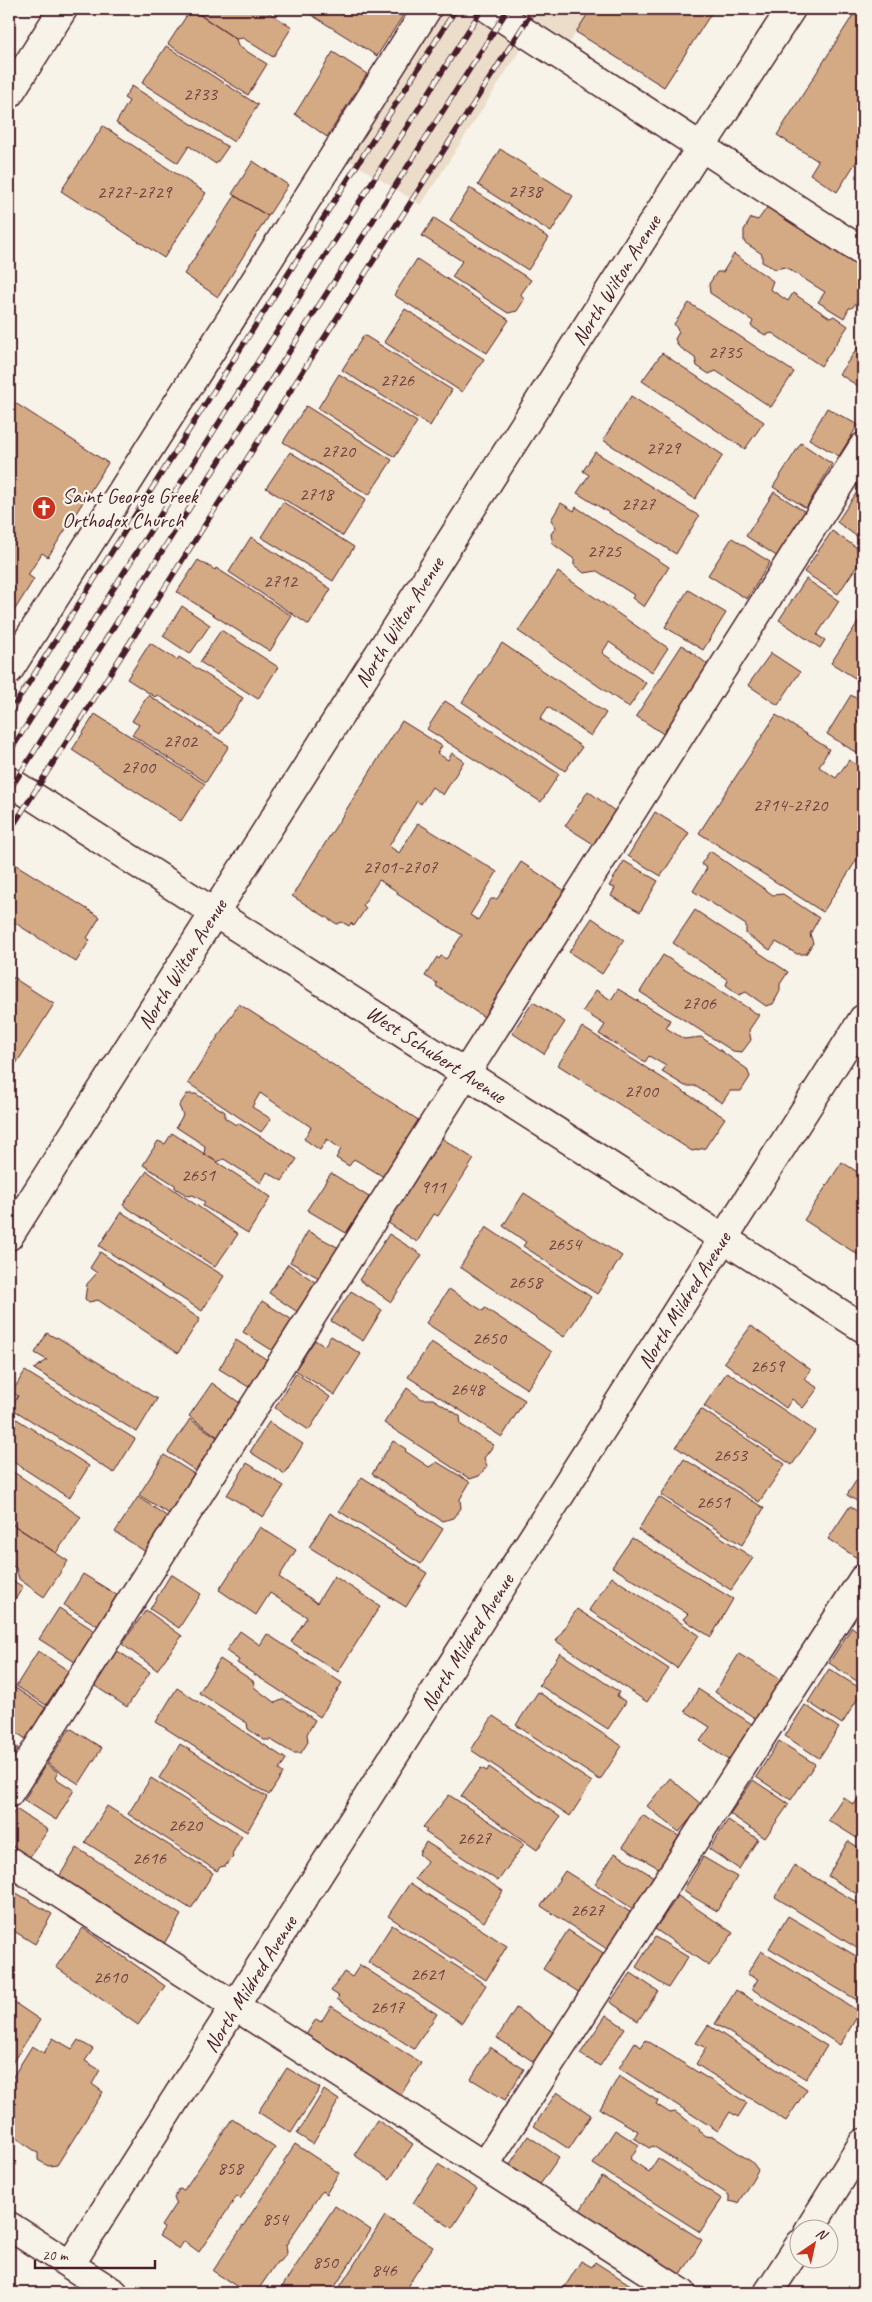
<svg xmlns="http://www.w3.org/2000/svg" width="872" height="2302" font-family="Caveat,sans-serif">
  <rect width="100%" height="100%" fill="#f7f3e8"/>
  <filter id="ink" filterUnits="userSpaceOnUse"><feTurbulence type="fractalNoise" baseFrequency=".02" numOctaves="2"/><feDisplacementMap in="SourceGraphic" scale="10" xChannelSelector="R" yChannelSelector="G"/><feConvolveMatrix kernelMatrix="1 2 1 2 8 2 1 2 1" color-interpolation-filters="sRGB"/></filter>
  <g filter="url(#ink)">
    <path fill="#ecddca" d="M427 9H591L561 56 529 36 421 205 336 152Z"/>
    <path fill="#d4aa85" stroke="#4a1f2b" d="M191 9 236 39 238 46 267 64 248 95 168 44Z
      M191 9H263L292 27 273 57 243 38 236 39Z
      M302 9H403L406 11 377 56Z
      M591 9H714L664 87 576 32Z
      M857 9H863V151L837 192 810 174 818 161 777 135Z
      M166 46 258 105 234 142 142 83Z
      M333 52 367 74 327 137 295 114Z
      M132 86 228 147 216 164 189 146 178 163 116 123 129 101 124 98Z
      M103 126 206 193 164 258 61 191Z
      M500 149 573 196 551 232 478 185Z
      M253 161 288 185 268 216 232 194Z
      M470 188 549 238 528 270 450 220Z
      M235 196 268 216 218 297 184 274Z
      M769 205 863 266V285L860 291 861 297 852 308H849L844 318 818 302 825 292 785 267 775 269 762 262V254L744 242V230L751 218 758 220Z
      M434 218 531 280 521 294 524 300 517 311 508 313 452 277 462 261 422 236Z
      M734 254 773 281 770 289 788 301 793 293 830 318 834 316 848 326 821 366 772 333 765 335 751 326 753 321 710 293 709 284 717 272H723Z
      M417 259 509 320 487 353 394 295Z
      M689 303 794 372 771 407 716 371 709 374 697 366 695 358 678 346 675 339 679 332 674 324Z
      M405 309 484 359 462 392 384 342Z
      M364 335 452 390 430 426 342 370Z
      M862 342 863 343V389L839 374Z
      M662 353 764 422 745 449 642 381Z
      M339 374 417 422 395 457 318 408Z
      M631 396 723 455 695 499 603 440Z
      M9 399 108 463 48 557 42 553 28 575 34 579 9 619Z
      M306 406 392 460 369 495 283 442Z
      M827 408 858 425 839 456 809 439Z
      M801 443 832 464 806 508 773 487Z
      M290 452 366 499 343 536 266 488Z
      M595 452 699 516 676 554 577 493 589 475 583 471Z
      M863 483V541L837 522Z
      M774 492 807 513 778 557 746 536Z
      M283 502 354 547 333 581 261 537Z
      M561 503 574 511 576 507 669 567 644 607 632 598 634 595 597 571 584 573 574 565V559L553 544 551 534 556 527 551 520Z
      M832 531 863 552V557L838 594 804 572Z
      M251 537 331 589 309 625 229 572Z
      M732 538 770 562 747 599 708 575Z
      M198 560 215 570 216 568 292 616 270 651 177 592Z
      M558 572 668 648 652 672 609 642 602 653 646 683 629 707 518 631Z
      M806 579 839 601 817 635 825 640 820 648 779 620Z
      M688 590 726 613 703 650 665 627Z
      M182 606 210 625 190 654 163 636Z
      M860 619 863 622V683L831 663Z
      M221 630 278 667 258 699 200 662Z
      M150 643 177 660 179 657 243 698 220 734 157 695 155 697 127 679Z
      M502 643 606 713 591 736 548 707 540 719 582 747 565 771 462 702Z
      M682 645 710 666 665 735 636 716Z
      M771 653 800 672 778 705 748 685Z
      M148 695 229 746 206 782 132 735 139 725 132 721Z
      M851 695 863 703V757L827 734Z
      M445 701 559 774 541 802 427 729Z
      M95 714 205 784 181 821 72 750Z
      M776 715 829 749 819 767 836 778 849 760 863 769V850L823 912 699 833Z
      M402 721 442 746 437 753 448 760 452 753 464 761 443 795 432 787 421 804 417 801 389 846 399 853 418 823 497 872 470 915 478 920 491 899H497L521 862 565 891 484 1017 436 986 437 983 425 976 437 957 439 959 441 956 446 959 462 935 397 894 398 892 379 880 363 905 366 908 354 926 351 923 349 926 342 922 337 924 292 896Z
      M588 791 616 812 595 845 565 826Z
      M655 812 689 833 661 876 628 856Z
      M710 851 773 895 783 894 819 918 810 934 813 943 806 954H797L776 942 770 950 746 934V925L693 891 707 868 701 864Z
      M10 861 100 917 87 938 90 940 76 962 9 919Z
      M624 861 658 881 640 912 611 896 615 888 609 886Z
      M695 910 788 972 780 984V991L773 1004 766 1006 746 992 739 995 726 985 728 980 673 943Z
      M592 918 624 940 602 974 569 952Z
      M663 955 759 1015 749 1030 751 1040 742 1052 733 1051 640 992Z
      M9 975 54 1004 14 1067 9 1064Z
      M618 989 670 1020 666 1028 684 1039 701 1037 747 1069 750 1077 741 1091H730L722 1103 695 1086H685L662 1072 666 1066 649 1056 645 1062 599 1034 605 1025 583 1011 596 990 611 1000Z
      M533 1002 565 1022 544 1054 512 1033Z
      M239 1004 420 1121 384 1177 354 1159 349 1166 336 1158 341 1149 327 1139 320 1150 304 1139 311 1127 260 1093 252 1107 271 1119 261 1132 188 1083Z
      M582 1027 725 1118 705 1148 692 1151 558 1065Z
      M187 1094H196L225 1112V1118L236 1125 238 1123 297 1159 282 1181 267 1172 261 1183 224 1159 217 1162 204 1154 205 1146 176 1127 183 1115 179 1106Z
      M172 1133 271 1197 248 1233 203 1206 205 1202 193 1195 188 1196 175 1188V1185L143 1165 158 1141 165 1144Z
      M440 1137 474 1159 438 1216 434 1214 417 1242 387 1222Z
      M842 1162 859 1173 863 1165V1258L804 1220Z
      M147 1171 238 1234 215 1267 123 1205Z
      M331 1173 369 1197 346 1233 307 1210Z
      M524 1193 622 1256 597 1294 523 1246 526 1242 503 1226Z
      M121 1212 224 1276 202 1311 99 1246Z
      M486 1227 591 1297 564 1337 460 1267Z
      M308 1231 339 1248 321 1279 290 1262Z
      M389 1234 422 1255 391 1302 359 1280Z
      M100 1252 200 1319 178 1353 98 1300 89 1302 85 1299 87 1284 97 1273 90 1268Z
      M288 1264 318 1284 299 1313 269 1293Z
      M449 1289 483 1311 485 1308 552 1352 527 1389 426 1323Z
      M351 1291 382 1310 363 1341 331 1321Z
      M262 1301 294 1321 275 1352 243 1332Z
      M751 1326 811 1370 804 1379 818 1388 803 1408 792 1399 786 1408 724 1362Z
      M47 1333 56 1338 57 1337 157 1399 137 1432 34 1369 47 1360 35 1353Z
      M331 1336 361 1354 335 1395 295 1370 315 1340 324 1346Z
      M236 1340 269 1361 252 1389 219 1369Z
      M431 1342 525 1400 502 1437 408 1377Z
      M25 1371 135 1439 114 1473 11 1408 18 1396 12 1392Z
      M727 1372 815 1431 792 1465 704 1406Z
      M296 1373 330 1397 309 1430 275 1408Z
      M212 1383 244 1406 221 1439 189 1416Z
      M407 1388 422 1399H433L460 1416 461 1425 494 1445 484 1458 487 1466 479 1476 470 1479 384 1423Z
      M701 1409 785 1464 759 1502 676 1447Z
      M9 1414 89 1466 69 1498 9 1459Z
      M190 1419 218 1438 196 1471 168 1452Z
      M269 1422 303 1444 285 1474 250 1452Z
      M393 1441 406 1449 405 1451 429 1467 437 1462 470 1482 460 1499 461 1508 454 1518 442 1521 372 1474Z
      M164 1455 196 1475 171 1515 139 1495Z
      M684 1459 764 1508 742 1545 661 1495Z
      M247 1463 284 1486 263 1517 227 1495Z
      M9 1469 81 1517 56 1553 9 1522Z
      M863 1470V1505L847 1495Z
      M362 1477 443 1529 421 1564 339 1511Z
      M138 1497 168 1517 146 1552 115 1532Z
      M659 1497 753 1558 731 1590 638 1530Z
      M850 1506 863 1516V1549L857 1558 828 1539Z
      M330 1513 427 1573 406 1607 309 1547Z
      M9 1522 68 1561 44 1597 19 1579 16 1568 9 1564Z
      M260 1527 296 1550 279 1577 317 1603 334 1576 380 1606 338 1672 291 1642 307 1617 270 1593 256 1615 219 1590Z
      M632 1538 733 1599 711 1637 683 1619 688 1614 612 1567Z
      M83 1574 117 1595 98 1626 64 1605Z
      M171 1574 201 1594 179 1628 150 1609Z
      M612 1577 699 1635 677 1668 589 1610Z
      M9 1578 23 1587 9 1609Z
      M59 1608 95 1631 75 1662 39 1639Z
      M577 1609 669 1669 647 1702 556 1641Z
      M146 1610 182 1636 157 1670 122 1644Z
      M852 1627 863 1635V1685L829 1663Z
      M240 1631 260 1645 267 1634 342 1683 320 1717 237 1663 239 1660 226 1651Z
      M116 1650 150 1672 127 1707 92 1684Z
      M38 1651 69 1671 46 1705 16 1686Z
      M560 1653 619 1692 617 1696 626 1702 608 1729 539 1685Z
      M739 1654 786 1683 761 1722 715 1692Z
      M220 1659 253 1681 255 1688 275 1703 284 1699 315 1720 307 1734 308 1742 301 1753H293L271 1740H264L248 1729 247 1723 199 1693Z
      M829 1669 863 1690 842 1724 808 1702Z
      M9 1684 46 1708 26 1739 9 1728Z
      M177 1688 286 1759 279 1770 283 1773 269 1795 156 1722Z
      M698 1689 755 1726 730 1761 700 1741 710 1727 685 1711Z
      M538 1692 622 1746 600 1780 516 1725Z
      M805 1705 839 1728 819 1758 785 1736Z
      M493 1716 592 1782 570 1816 471 1750Z
      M70 1728 102 1748 79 1784 47 1763Z
      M779 1741 815 1764 791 1800 756 1777Z
      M9 1742 18 1748 9 1762Z
      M180 1744 267 1797 247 1832 159 1778Z
      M46 1764 58 1772 55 1778 74 1790 56 1820 24 1800Z
      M489 1767 560 1817 537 1850 461 1796 481 1768 487 1771Z
      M151 1778 242 1836 232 1854 233 1857 225 1866 220 1867 217 1871 128 1814Z
      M670 1778 702 1805 679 1832 647 1806Z
      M753 1780 789 1804 765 1838 730 1814Z
      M449 1795 524 1844 498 1881 425 1832 427 1830 423 1827Z
      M860 1795 863 1797V1842L828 1820 843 1797 854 1805Z
      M107 1806 213 1873 191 1909 85 1842Z
      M16 1809 48 1830 27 1861 9 1849V1820Z
      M642 1815 679 1836 660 1869 623 1847Z
      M728 1820 758 1839 739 1869 709 1849Z
      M848 1841 863 1850V1898L828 1876Z
      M426 1842 503 1891 484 1922 415 1879 427 1861 419 1854Z
      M77 1848 181 1915 162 1947 57 1880Z
      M615 1853 654 1877 633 1909 595 1884Z
      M703 1857 737 1877 717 1911 683 1891Z
      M794 1865 863 1906V1952L775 1897Z
      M565 1871 633 1914 610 1951 541 1906Z
      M410 1883 507 1946 486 1980 388 1916Z
      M13 1891 52 1914 35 1944 9 1928V1899Z
      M678 1896 733 1933 709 1966 655 1929Z
      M788 1916 863 1960 862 2003 769 1948Z
      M392 1925 486 1985 462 2023 368 1962Z
      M83 1928 165 1986 138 2025 56 1967Z
      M568 1930 608 1956 583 1995 543 1969Z
      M655 1937 688 1957 668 1988 636 1967Z
      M761 1951 860 2012 840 2045 752 1989 758 1979 747 1974Z
      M360 1965 437 2014 414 2049 337 1999 339 1996 331 1991 344 1972 352 1977Z
      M631 1973 658 1991 638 2021 610 2002Z
      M736 1990 827 2046 806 2079 715 2024Z
      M9 1999 40 2020 9 2068Z
      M331 2006 421 2063 399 2097 304 2038 316 2019 321 2022Z
      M516 2008 553 2032 534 2062 497 2038Z
      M606 2015 625 2028 600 2066 580 2054Z
      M708 2025 807 2089 786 2121 696 2064 706 2048 696 2043Z
      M53 2038 72 2049 78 2040 93 2049 85 2061 100 2070 92 2084 103 2092 57 2165 48 2166 38 2160V2153L9 2133V2083L32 2046 44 2053Z
      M646 2040 747 2103 738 2117 730 2112 718 2131 619 2068 635 2042 641 2047Z
      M490 2047 524 2069 505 2100 471 2079Z
      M287 2068 320 2088 291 2133 258 2112Z
      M619 2076 658 2101 656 2104 670 2113 675 2112 700 2129 699 2131 705 2136 714 2137 752 2162 758 2170 738 2203 729 2201V2195L653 2146 649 2148 634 2138 638 2131 600 2109Z
      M324 2090 339 2100 313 2144 297 2134Z
      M557 2092 591 2115 569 2149 534 2126Z
      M232 2119 275 2148 240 2199 237 2196 199 2252 184 2241 179 2249 159 2236 164 2228 161 2226 176 2203 174 2198 179 2189 184 2190Z
      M377 2120 413 2144 390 2179 354 2155Z
      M615 2130 639 2145 630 2159 649 2172 658 2158 722 2199 700 2232 593 2164Z
      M528 2136 559 2157 539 2186 508 2167Z
      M295 2144 339 2173 326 2194 322 2191 286 2245 287 2253 281 2261 277 2262 256 2293H247L213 2271 285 2163 283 2162Z
      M438 2164 477 2189 452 2228 413 2203Z
      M602 2177 702 2240 681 2275 579 2212Z
      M335 2206 371 2230 331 2293H278Z
      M385 2216 433 2247 403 2293H336Z
      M581 2261 592 2267 595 2262 643 2293H561Z"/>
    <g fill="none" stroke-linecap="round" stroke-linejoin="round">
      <g stroke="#4a1f2b" stroke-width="31">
        <path id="minor" d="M489 9 863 252
          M9 94 63 9
          M9 670 427 9
          M9 781 863 1328
          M9 1236 701 147 791 9
          M9 1793 863 447
          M9 1861 682 2293
          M484 2166 863 1579
          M9 2226 114 2293
          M809 2230 863 2143
          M70 2265 863 1019
          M768 2293 800 2244"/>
      </g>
      <use href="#minor" stroke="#f7f3e8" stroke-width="28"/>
      <g stroke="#4a1f2b" stroke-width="5.5">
        <path id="rail" d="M9 714 456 9
          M9 753 482 9
          M9 791 508 9
          M9 832 534 9"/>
      </g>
      <use href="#rail" stroke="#f7f3e8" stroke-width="4" stroke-dasharray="11" stroke-linecap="butt"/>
    </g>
  </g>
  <defs>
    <g id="church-disc" transform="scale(1.25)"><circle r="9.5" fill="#c8321e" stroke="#f7f3e8"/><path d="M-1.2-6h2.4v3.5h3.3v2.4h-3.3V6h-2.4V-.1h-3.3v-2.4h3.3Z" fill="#fff"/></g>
  </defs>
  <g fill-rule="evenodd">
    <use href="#church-disc" x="44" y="508"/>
  </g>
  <g text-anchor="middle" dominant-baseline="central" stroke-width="4.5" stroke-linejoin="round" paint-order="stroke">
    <g font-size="19" fill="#6c4242">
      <text x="200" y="94">2733</text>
      <text x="525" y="191">2738</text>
      <text x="134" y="192">2727-2729</text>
      <text x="725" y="352">2735</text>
      <text x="397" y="380">2726</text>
      <text x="663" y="448">2729</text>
      <text x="338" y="451">2720</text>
      <text x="316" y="494">2718</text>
      <text x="638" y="504">2727</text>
      <text x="604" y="551">2725</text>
      <text x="280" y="581">2712</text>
      <text x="180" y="741">2702</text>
      <text x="138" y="767">2700</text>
      <text x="790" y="805">2714-2720</text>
      <text x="400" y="867">2701-2707</text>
      <text x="699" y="1003">2706</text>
      <text x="641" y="1091">2700</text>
      <text x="198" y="1175">2651</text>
      <text x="433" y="1187">911</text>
      <text x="564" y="1244">2654</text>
      <text x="525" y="1282">2658</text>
      <text x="489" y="1338">2650</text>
      <text x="767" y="1366">2659</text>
      <text x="467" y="1389">2648</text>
      <text x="730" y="1455">2653</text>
      <text x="713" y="1502">2651</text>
      <text x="185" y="1825">2620</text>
      <text x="474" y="1838">2627</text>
      <text x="149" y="1858">2616</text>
      <text x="587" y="1910">2627</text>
      <text x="427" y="1974">2621</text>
      <text x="110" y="1977">2610</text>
      <text x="387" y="2007">2617</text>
      <text x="230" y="2168">858</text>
      <text x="275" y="2219">854</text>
      <text x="325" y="2262">850</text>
      <text x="384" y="2270">846</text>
    </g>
    <g font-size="21" fill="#4a1f2b" stroke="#f7f3e8">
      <text transform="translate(616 280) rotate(-58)">North Wilton Avenue</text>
      <text transform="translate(399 622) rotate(-58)">North Wilton Avenue</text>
      <text transform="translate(182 964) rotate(-58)">North Wilton Avenue</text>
      <text transform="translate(436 1054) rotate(33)">West Schubert Avenue</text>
      <text transform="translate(684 1300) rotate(-58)">North Mildred Avenue</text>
      <text transform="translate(467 1642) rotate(-58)">North Mildred Avenue</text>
      <text transform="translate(250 1984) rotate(-58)">North Mildred Avenue</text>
    </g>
    <g font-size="21" fill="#4a1f2b" stroke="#f7f3e8" text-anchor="start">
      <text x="62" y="496">Saint George Greek<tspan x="62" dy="24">Orthodox Church</tspan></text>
    </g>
  </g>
  <rect width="872" height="2302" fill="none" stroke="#f7f3e8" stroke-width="30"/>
  <rect x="15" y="15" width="842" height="2272" fill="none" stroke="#4a1f2b" stroke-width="2" filter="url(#ink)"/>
  <g transform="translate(814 2244) rotate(34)"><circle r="24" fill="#f7f3e8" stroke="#b29e9c"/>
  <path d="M0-4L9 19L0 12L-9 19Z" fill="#c8321e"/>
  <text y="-8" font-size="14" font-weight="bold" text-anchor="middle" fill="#4a1f2b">N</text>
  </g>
  <path d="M35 2260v8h120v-8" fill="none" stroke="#4a1f2b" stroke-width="2.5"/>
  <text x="42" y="2260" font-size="15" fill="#4a1f2b" stroke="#f7f3e8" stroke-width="4" paint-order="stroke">20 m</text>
</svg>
